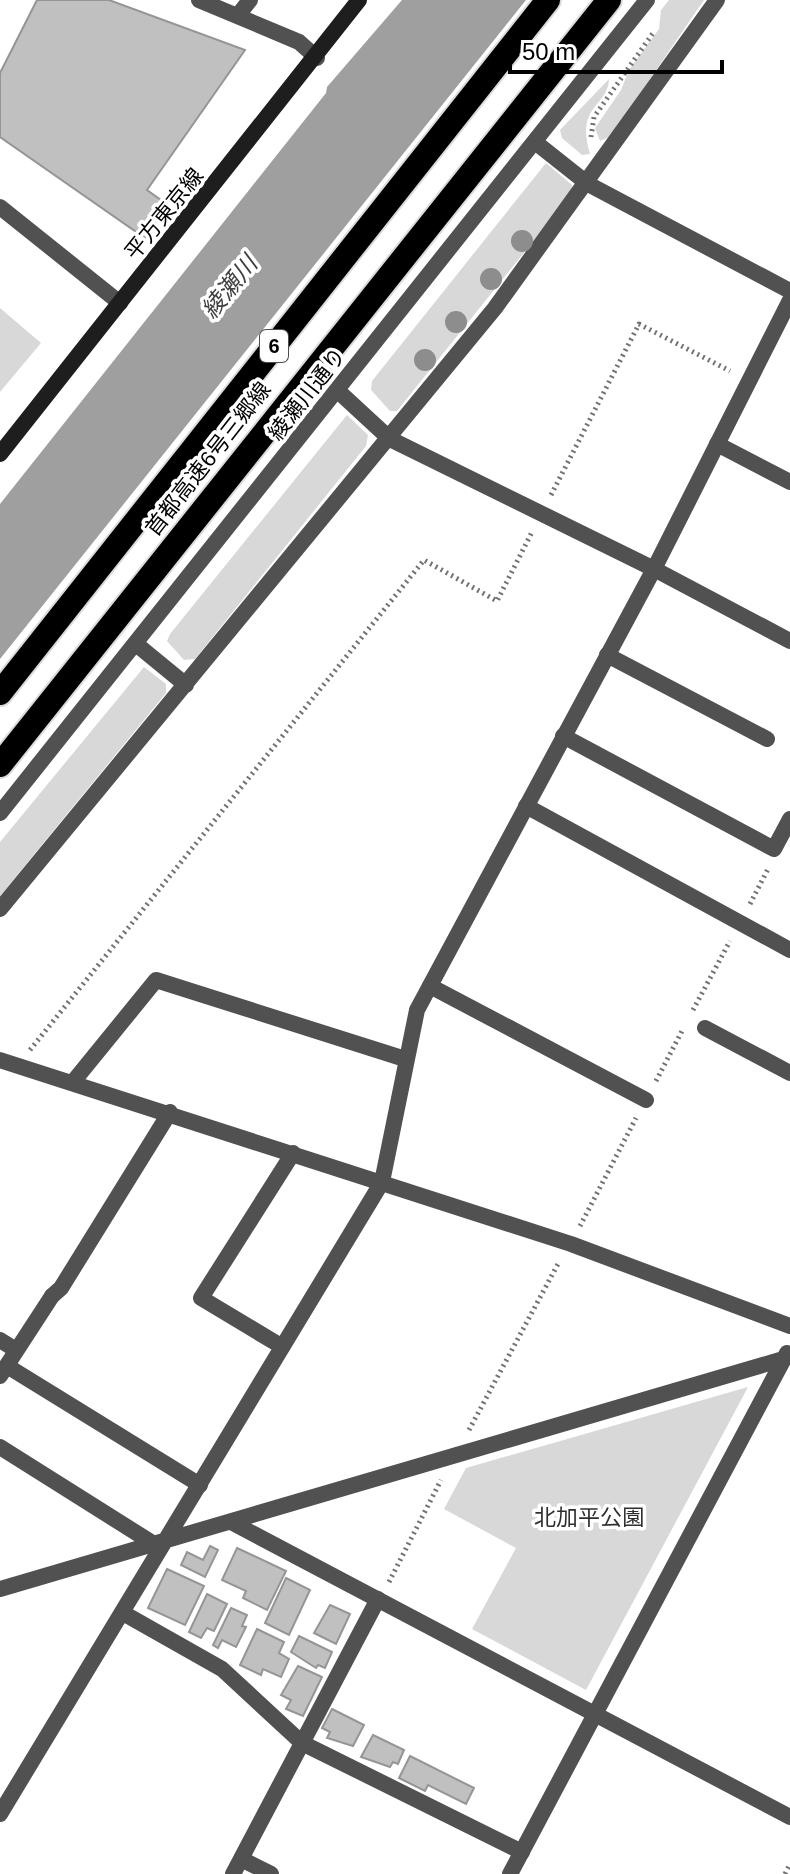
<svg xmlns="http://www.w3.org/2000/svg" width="790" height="1874" font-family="Arial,'Noto Sans JP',sans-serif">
  <rect width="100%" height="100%" fill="#fff"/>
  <path fill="#d8d8d8" d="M669 0H704L611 136 600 141 595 128 621 90 629 70 659 29 661 10Z
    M609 79C608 107 575 105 590 154L582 155 562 138 560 130Z
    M546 163 572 185 571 194 397 411H390L371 390 372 381Z
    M0 308 41 343 0 392Z
    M347 415 368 435 366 446 195 659 184 660 167 641 170 634Z
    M144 667 166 684V693L0 896V842Z
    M748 1387 586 1690 472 1629 516 1548 444 1509 466 1468Z"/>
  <path fill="#9f9f9f" d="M402 0H526L0 659V504L326 93 327 87Z"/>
  <path fill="#c0c0c0" stroke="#959595" stroke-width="2" d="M37 0H109L245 50 147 190 168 205 145 238 0 137V73Z
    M210 1546 218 1550 205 1577 181 1565 187 1552 203 1560Z
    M237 1548 286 1571 267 1610 243 1598 246 1591 222 1580Z
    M167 1569 204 1586 185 1625 148 1608Z
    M286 1578 310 1590 289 1635 265 1623Z
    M207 1594 227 1604 214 1631 207 1628 201 1638 189 1632Z
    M330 1605 350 1614 336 1644 314 1633Z
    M231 1608 247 1615 242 1626 246 1627 236 1647 222 1640 218 1648 213 1645Z
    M257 1629 284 1642 279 1653 289 1659 281 1677 263 1669 261 1675 240 1665Z
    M299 1636 332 1652 325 1668 318 1665 316 1668 291 1652Z
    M298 1666 322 1677 303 1716 286 1709 291 1700 281 1695Z
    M332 1709 364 1725 353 1746 327 1738 330 1732 322 1728Z
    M373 1735 404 1750 398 1764 393 1762 390 1767 361 1757Z
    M410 1756 474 1788 466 1804 428 1785 425 1791 399 1778Z"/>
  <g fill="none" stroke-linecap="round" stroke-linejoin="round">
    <g stroke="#dbdbdb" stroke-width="28">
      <path id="motorway" d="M0 693 548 0
        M0 765 609 0"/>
    </g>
    <path stroke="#737373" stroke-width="5" stroke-dasharray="2 4" stroke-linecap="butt" d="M591 137 594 117 653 33
      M551 495 639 324 730 371
      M750 904 769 867
      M693 1010 730 941
      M30 1050 424 560 497 601 532 532
      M656 1081 683 1029
      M580 1226 636 1118
      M469 1430 559 1262
      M389 1582 441 1480
      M785 1874 790 1864"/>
    <path stroke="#515151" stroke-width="16" d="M239 14 250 0
      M717 444 790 482
      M654 569 790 641
      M607 655 767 739
      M563 736 774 849 790 819
      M526 806 790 950
      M430 986 646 1100
      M705 1028 790 1073
      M52 1296 61 1288 170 1112
      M7 1366 200 1485
      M123 1613 222 1669 302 1743 522 1852
      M241 1859 271 1874
      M233 1874 378 1599"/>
    <path stroke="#515151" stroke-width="16" d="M199 0 299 42 317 58
      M535 142 588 184 790 291
      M0 207 120 303
      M338 391 390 439 654 569
      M136 644 186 685
      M0 909 495 308 717 0
      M0 1060 571 1244 790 1326
      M73 1082 156 980 405 1059
      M0 1340 16 1350
      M281 1346 201 1298 293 1153
      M0 1376 52 1296
      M0 1447 154 1544
      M231 1522 790 1817
      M0 1589 790 1357
      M0 1814 382 1182 417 1010 654 569 790 300
      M510 1874 787 1353"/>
    <path stroke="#515151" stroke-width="16" d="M0 813 647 0"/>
    <path stroke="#1e1e1e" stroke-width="16" d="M0 454 359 0"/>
    <use href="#motorway" stroke="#000" stroke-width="24"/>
  </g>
  <g fill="#8d8d8d">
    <circle cx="522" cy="241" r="11"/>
    <circle cx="491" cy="279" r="11"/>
    <circle cx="456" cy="322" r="11"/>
    <circle cx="425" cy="360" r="11"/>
  </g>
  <g text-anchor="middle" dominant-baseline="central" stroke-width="7" stroke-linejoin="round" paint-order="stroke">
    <rect fill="#fff" stroke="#4c4c4c" stroke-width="2" x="260" y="330" width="28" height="32" rx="6"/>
    <g font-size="20" font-weight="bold" fill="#000">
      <text x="274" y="346">6</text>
    </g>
    <g font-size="22" fill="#000" stroke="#fff">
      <text transform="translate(164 214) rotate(-51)">平方東京線</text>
      <text transform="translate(307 394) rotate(-52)">綾瀬川通り</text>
      <text transform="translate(208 459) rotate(-52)">首都高速6号三郷線</text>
    </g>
    <g font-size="22" fill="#2f2f2f" stroke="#fff">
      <text x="589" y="1517">北加平公園</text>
    </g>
    <g font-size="24" font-style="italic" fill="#404040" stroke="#fff">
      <text transform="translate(229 287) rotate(-51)">綾瀬川</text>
    </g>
  </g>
  <path d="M510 60v12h212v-12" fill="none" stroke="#000000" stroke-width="4"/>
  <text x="522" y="60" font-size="24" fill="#000000" stroke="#ffffff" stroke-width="6" paint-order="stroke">50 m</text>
</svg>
